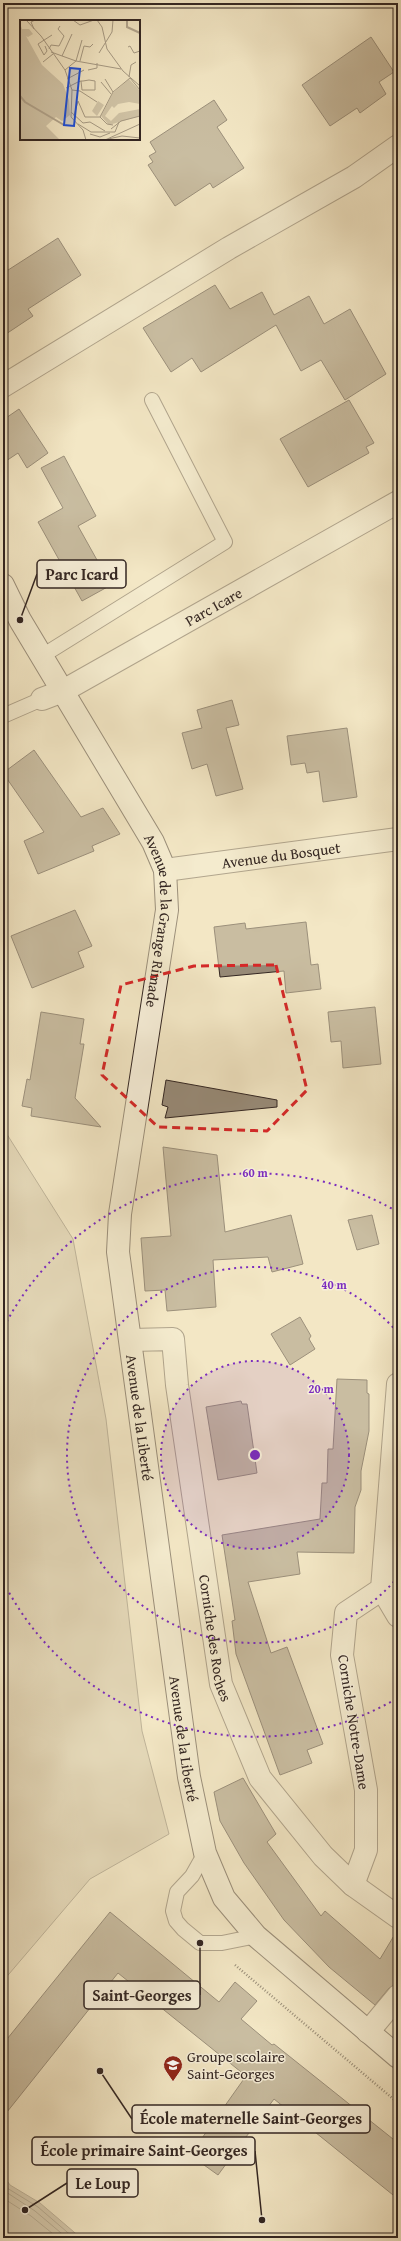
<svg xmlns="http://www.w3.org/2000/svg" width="401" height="2241" font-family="'Gentium Book Plus',serif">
  <rect width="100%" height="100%" fill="#f3e7c5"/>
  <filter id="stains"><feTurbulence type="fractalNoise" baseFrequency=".005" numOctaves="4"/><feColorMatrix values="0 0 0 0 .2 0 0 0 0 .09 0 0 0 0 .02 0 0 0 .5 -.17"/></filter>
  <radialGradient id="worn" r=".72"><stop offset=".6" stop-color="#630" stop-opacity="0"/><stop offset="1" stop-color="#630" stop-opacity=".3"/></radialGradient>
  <path fill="#d2c6a9" stroke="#827666" d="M3 1128 73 1239 106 1419 142 1731 169 1834 90 1879 3 1981Z"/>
  <path fill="#b2a58e" stroke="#7f7263" d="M3 2175 10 2185 40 2203 81 2238H3Z"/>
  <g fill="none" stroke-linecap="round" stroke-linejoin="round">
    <path stroke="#726658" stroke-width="1" d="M3 2182 7 2188 38 2207 74 2238
      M3 2190 35 2211 67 2238
      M3 2198 31 2216 58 2238"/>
  </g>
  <path fill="#978a77" stroke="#332622" d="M371 37 394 72 379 82 386 94 360 113 357 108 330 126 302 85Z
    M214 100 227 120 217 127 244 168 213 188 210 183 175 206 148 165 153 162 149 156 156 152 150 142Z
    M58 238 81 275 28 309 33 316 3 336V269L5 272Z
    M215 285 230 309 262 292 274 315 309 296 324 324 350 309 386 374 345 400 321 360 301 371 276 325 201 372 192 358 171 372 143 328Z
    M349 400 374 443 366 447 369 453 308 487 280 439Z
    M19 409 48 453 27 468 18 453 3 463V420Z
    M64 456 96 516 78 526 111 585 82 601 38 522 63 508 41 468Z
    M232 700 239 725 226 728 243 789 216 796 207 764 192 769 182 733 202 728 197 710Z
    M347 728 357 797 323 802 319 771 307 773 305 763 291 765 287 736Z
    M34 750 81 817 103 808 120 834 92 846 94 851 38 874 24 841 44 832 3 773Z
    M75 910 92 946 78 952 84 967 32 988 11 936Z
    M306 922 311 965 318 964 321 989 286 993 284 971 220 977 214 927 245 923 246 929Z
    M375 1007 381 1064 343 1068 341 1041 331 1042 328 1012Z
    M41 1012 84 1019 80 1044H84L75 1098 101 1127 31 1116 32 1108 22 1106 27 1079 30 1080Z
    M166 1080 277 1100V1107L165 1118 168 1107 162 1105Z
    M163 1147 217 1155 225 1232 291 1215 303 1264 272 1272 268 1257 213 1260 216 1307 167 1311 165 1290 145 1291 141 1238 171 1236Z
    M372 1215 379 1244 357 1250 348 1220Z
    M300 1317 311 1336 309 1339 315 1349 290 1365 271 1334Z
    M337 1379 367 1380V1393L369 1394V1431L361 1471V1490L355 1507 354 1553 297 1552 300 1574 248 1582 271 1653 287 1647 323 1744 307 1750 312 1763 280 1775 236 1654 232 1621 235 1620 222 1535 320 1519 322 1483H327L328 1449H333Z
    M241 1401 242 1404H247L257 1473 218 1480 206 1407Z
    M243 1778 276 1834 267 1842 321 1916 325 1911 380 1959 398 1929V1984L389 1988 375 2005 329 1967 284 1920 244 1863 220 1821 214 1792Z
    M110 1912 219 2002 235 1982 257 2001 241 2019 272 2045 274 2044 398 2143V2199L274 2099 218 2175 190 2155 246 2076 118 1973 3 2117V2044Z"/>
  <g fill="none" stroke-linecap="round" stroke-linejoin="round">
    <g stroke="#63564b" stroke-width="16">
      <path id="lane" d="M42 656 225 542 152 400
        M3 716 42 699
        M205 1853 192 1876 177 1892 173 1911 176 1921 183 1929 200 1943H222L256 1936"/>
    </g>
    <g stroke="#63564b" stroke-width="24">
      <g id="street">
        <path d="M3 386 229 248 354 177 398 146"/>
        <path id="s1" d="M42 699 63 691 398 502"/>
        <path id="s2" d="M165 870 398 839"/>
        <path id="s3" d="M131 1340 173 1339 177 1385 221 1684 260 1778 323 1856 353 1885 398 1917"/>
        <path d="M382 1589 398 1616"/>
        <path d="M353 1885 366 1850V1790L342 1655 346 1613 382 1589 398 1384"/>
        <path d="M368 2032 398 1996"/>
      </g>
    </g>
    <g stroke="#332622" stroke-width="24">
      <g id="secondary">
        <path id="s4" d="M3 585 20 620 153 842 165 870 167 910 120 1214 118 1252 189 1777 205 1853 224 1898 256 1936 398 2057"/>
      </g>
    </g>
    <path stroke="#332622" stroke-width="2.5" stroke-dasharray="1 2" stroke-linecap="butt" d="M235 1965 398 2103"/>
    <use href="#lane" stroke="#f7efd9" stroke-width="14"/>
    <use href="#street" stroke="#f7efd9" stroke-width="22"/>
    <use href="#secondary" stroke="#f7efd9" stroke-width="22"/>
  </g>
  <path d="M0 0H401V2241H0ZM276 965 307 1090 267 1131 158 1127 102 1075 121 985 194 966Z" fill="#f3e7c5" fill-opacity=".55" fill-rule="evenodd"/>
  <path fill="none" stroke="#d62828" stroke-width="3" stroke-dasharray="8 5" stroke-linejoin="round" d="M276 965 307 1090 267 1131 158 1127 102 1075 121 985 194 966Z"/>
  <circle cx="255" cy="1455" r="94" fill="#7b2cbf" fill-opacity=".12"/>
  <g fill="none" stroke="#7b2cbf" stroke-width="2" stroke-dasharray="2 4">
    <circle cx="255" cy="1455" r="94"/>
    <path d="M398 1577A188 188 0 1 1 398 1333"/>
    <path d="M396 1699A282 282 0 0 1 4 1583M4 1327A282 282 0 0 1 396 1211"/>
  </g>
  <defs>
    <g id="school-pin" transform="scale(1)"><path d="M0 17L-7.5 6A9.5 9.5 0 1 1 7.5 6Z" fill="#8f2418" stroke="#f7efd9"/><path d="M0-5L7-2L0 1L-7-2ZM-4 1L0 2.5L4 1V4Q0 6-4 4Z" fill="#fff"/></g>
  </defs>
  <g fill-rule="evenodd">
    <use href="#school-pin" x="173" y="2065"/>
  </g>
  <g text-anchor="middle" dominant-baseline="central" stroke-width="3" stroke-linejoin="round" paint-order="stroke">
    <g font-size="15" fill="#332622" stroke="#f7efd9">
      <text stroke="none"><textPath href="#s1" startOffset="195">Parc Icare</textPath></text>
      <text stroke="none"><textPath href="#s2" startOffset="117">Avenue du Bosquet</textPath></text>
      <text stroke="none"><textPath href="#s4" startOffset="378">Avenue de la Grange Rimade</textPath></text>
      <text stroke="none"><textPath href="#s4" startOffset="881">Avenue de la Liberté</textPath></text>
      <text stroke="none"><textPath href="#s3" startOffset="344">Corniche des Roches</textPath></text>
      <text transform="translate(354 1722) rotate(81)">Corniche Notre-Dame</text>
      <text stroke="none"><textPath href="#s4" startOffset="1205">Avenue de la Liberté</textPath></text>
    </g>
    <g font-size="15" fill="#332622" stroke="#f7efd9" text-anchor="start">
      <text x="187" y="2056">Groupe scolaire<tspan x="187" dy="17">Saint-Georges</tspan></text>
    </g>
  </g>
  <g transform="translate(20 20)">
    <rect width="120" height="120" fill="#f3e7c5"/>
    <path d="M0 3 2 9H9L13 14 8 17 6 16 22 45 43 64 49 80 50 95 42 101 36 97 26 106 40 120 0 119ZM109 59 120 71V84L109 82 98 84 94 88 92 86 85 96 91 101 99 93 120 89V96L89 105 81 96 93 73ZM78 81 84 85 77 96 72 91Z" fill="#d2c6a9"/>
    <path fill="none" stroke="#b2a58e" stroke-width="2" d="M107 0V7L120 13M0 76 5 82 44 105"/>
    <path fill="none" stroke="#a69a84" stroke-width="1" d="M6 0 21 16 45 50 52 70 51 97 63 110 66 120M53 0 60 5 74 0M77 0 82 7 87 29 103 51 120 66M14 9 11 2 15 0M25 26 27 31 24 35 18 24 32 15M108 27 110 26 114 33 120 31M29 29 31 25 39 26 44 16 38 9 40 6M31 32 56 41 62 20M79 33 92 12 93 0M42 36 52 14M60 41 64 26 70 27 73 24M23 42 33 34M45 50 56 41 101 49M68 50 77 48V43M109 57 111 45 116 42M47 59 64 50M85 59 93 72M81 62 91 74M46 68 58 62 61 61H63L69 60 75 61V70H62L61 61M52 70 60 71 77 82M51 92 63 103 70 102 85 111M54 96 58 81 65 97H80M80 97 93 72 110 58 120 70M80 97 87 104 93 105M58 104 71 112M91 109 101 101 120 96M71 112H95L99 102M70 114 80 117 90 113M88 119 102 116 120 118M85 120 120 104"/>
    <path fill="#1d4ed8" fill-opacity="0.15" stroke="#1d4ed8" stroke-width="2" d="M50 48 60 49 54 106 44 105Z"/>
    <rect width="120" height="120" fill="none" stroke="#332622" stroke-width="2"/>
  </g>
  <circle cx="255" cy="1455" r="6" fill="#7b2cbf" stroke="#f7efd9" stroke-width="2"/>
  <g font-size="12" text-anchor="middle" font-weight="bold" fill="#7b2cbf" stroke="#f7efd9" stroke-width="3" stroke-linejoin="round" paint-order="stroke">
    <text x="255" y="1177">60 m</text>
    <text x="334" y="1289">40 m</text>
    <text x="321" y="1393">20 m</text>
  </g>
  <path fill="none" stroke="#332622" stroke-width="1.5" d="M20 620L37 574M200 1943L200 1995M100 2071L132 2119M262 2220L255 2151M25 2210L67 2183"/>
  <g fill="#332622" stroke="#f7efd9" stroke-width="1.5">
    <circle cx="20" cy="620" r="4"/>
    <circle cx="200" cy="1943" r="4"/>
    <circle cx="100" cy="2071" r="4"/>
    <circle cx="262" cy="2220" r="4"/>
    <circle cx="25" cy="2210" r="4"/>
  </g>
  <g fill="#f7efd9" stroke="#332622" stroke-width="1.5">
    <rect x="37" y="560" width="89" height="28" rx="4"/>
    <rect x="84" y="1981" width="116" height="28" rx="4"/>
    <rect x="132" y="2105" width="238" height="28" rx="4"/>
    <rect x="32" y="2137" width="223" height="28" rx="4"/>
    <rect x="67" y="2169" width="71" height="28" rx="4"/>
  </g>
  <g font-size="16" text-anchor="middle" font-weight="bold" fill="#332622">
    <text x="82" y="580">Parc Icard</text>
    <text x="142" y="2001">Saint-Georges</text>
    <text x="251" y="2124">École maternelle Saint-Georges</text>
    <text x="144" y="2156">École primaire Saint-Georges</text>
    <text x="103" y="2189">Le Loup</text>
  </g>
  <rect width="401" height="2241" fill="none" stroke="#f3e7c5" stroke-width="16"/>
  <rect x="4" y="4" width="393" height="2233" fill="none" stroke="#332622" stroke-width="2"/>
  <rect x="8" y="8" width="385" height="2225" fill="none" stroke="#332622"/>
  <rect width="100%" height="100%" filter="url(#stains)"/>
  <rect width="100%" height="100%" fill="url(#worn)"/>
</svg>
